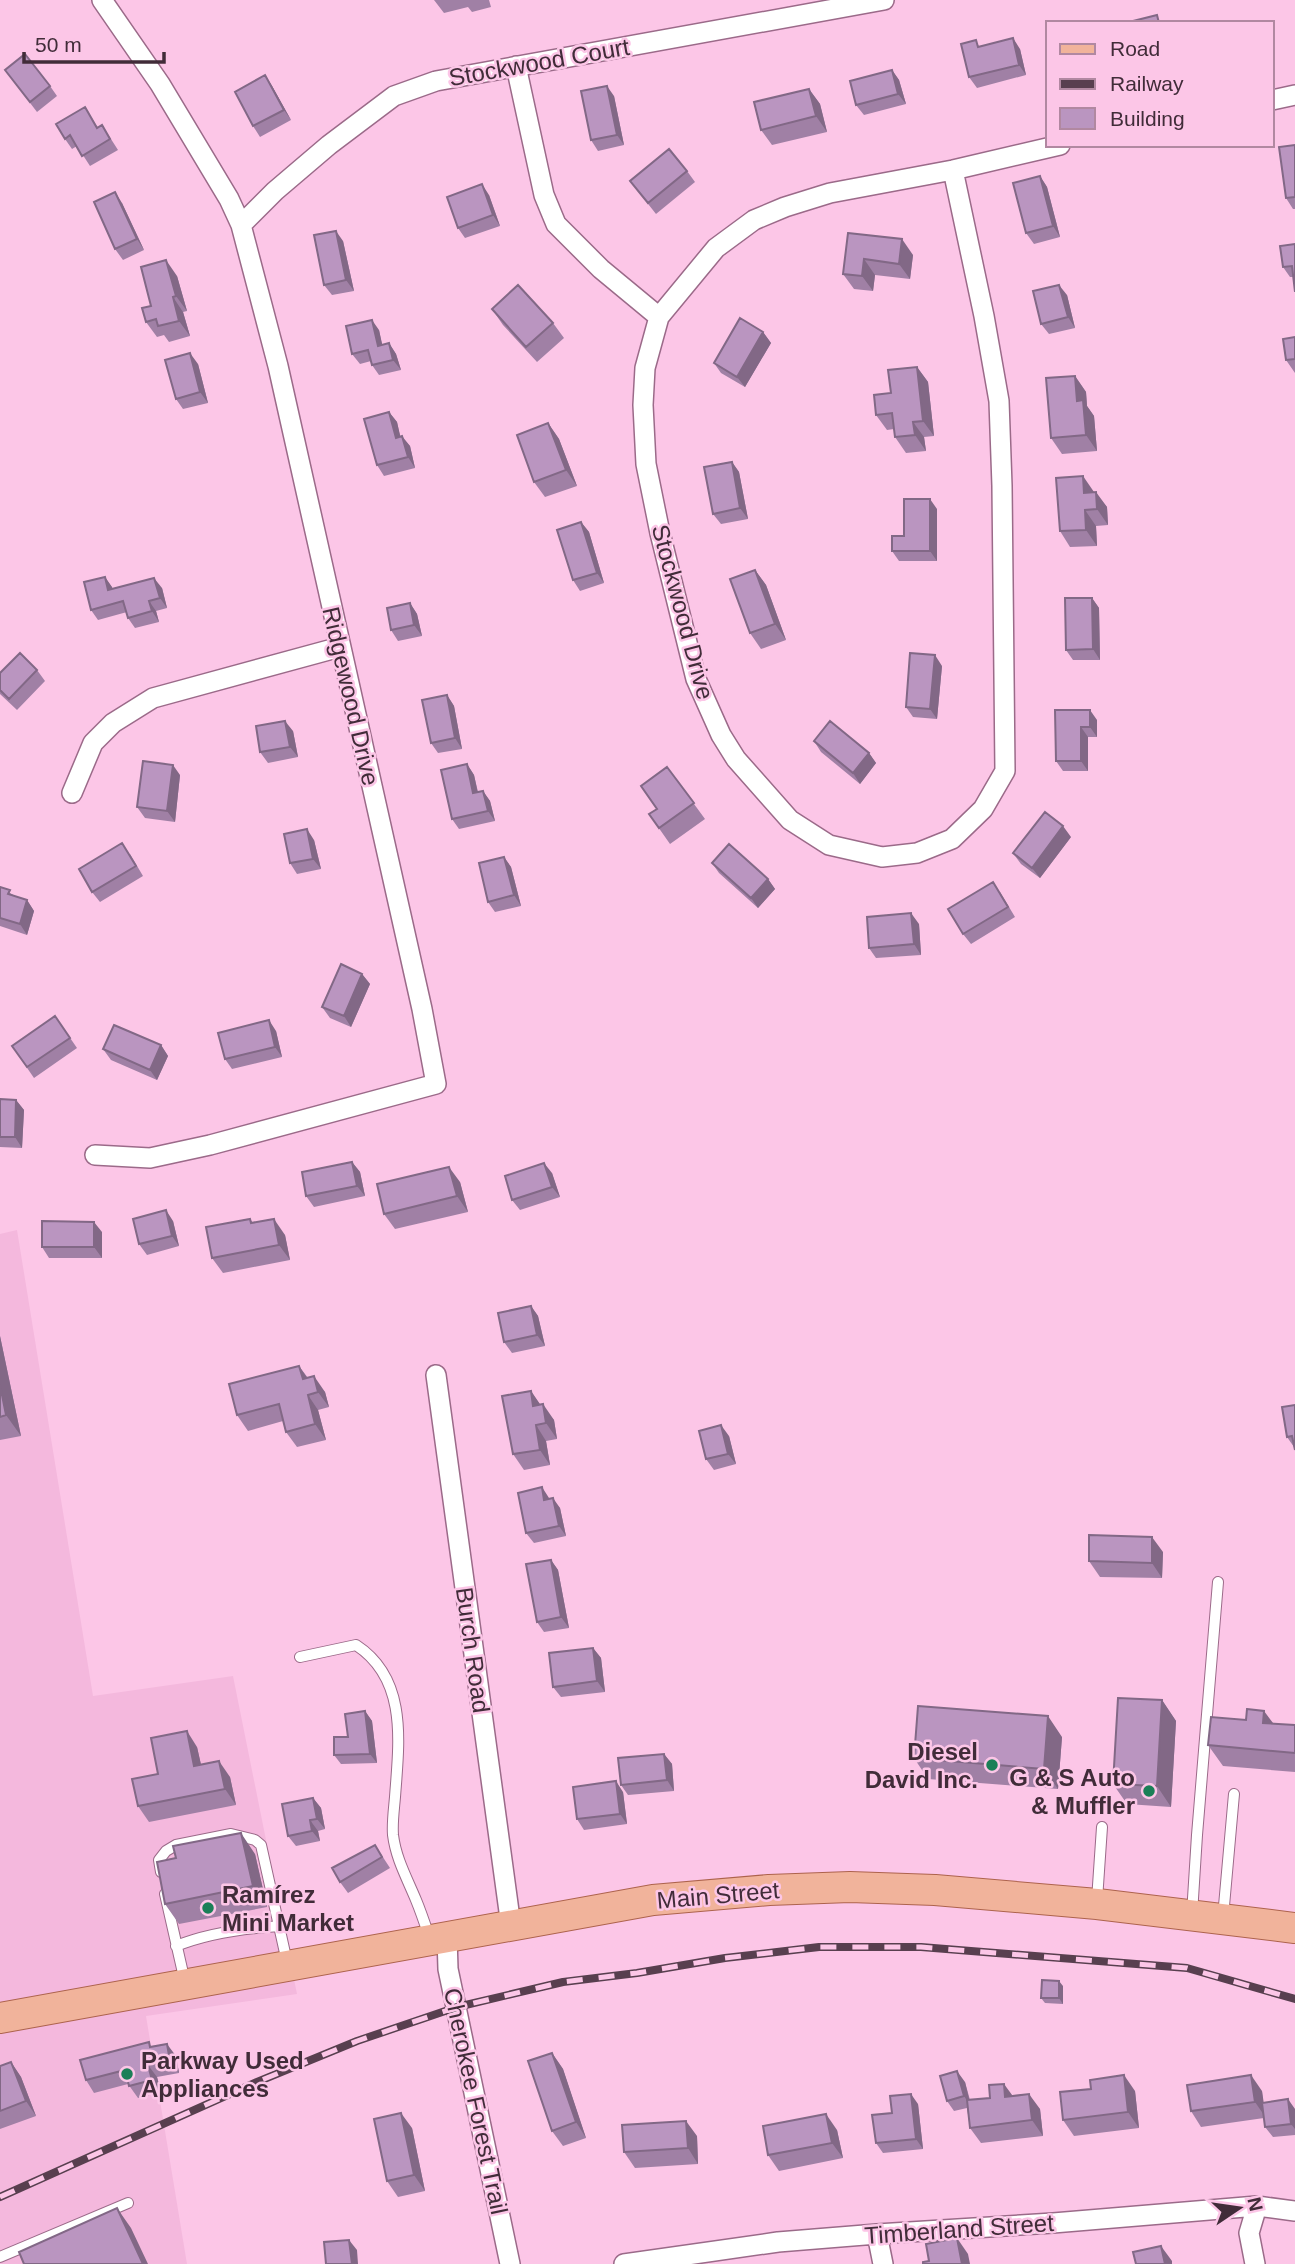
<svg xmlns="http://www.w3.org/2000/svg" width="1295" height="2264" font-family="Arial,sans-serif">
  <rect width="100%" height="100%" fill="#fcc6e7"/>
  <path fill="#f4b8dd" d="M17 1230 93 1696 233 1676 297 1994 146 2016 187 2264H0V1234Z"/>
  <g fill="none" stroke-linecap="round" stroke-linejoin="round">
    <g stroke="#9b6a89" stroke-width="12">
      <path id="service" d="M300 1657 356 1645C408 1679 399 1742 395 1797 394 1809 392 1823 393 1835 396 1859 407 1878 416 1900 421 1912 425 1924 429 1936
        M161 1872 159 1860 166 1851 176 1845 231 1834 255 1840 261 1845 287 1962
        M165 1894 185 1982
        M1097 1900 1102 1827
        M1192 1914 1197 1835 1218 1582
        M1223 1917 1234 1794
        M176 1946C208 1933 246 1928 280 1926
        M0 2257 128 2203"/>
    </g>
    <g stroke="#9b6a89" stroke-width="22">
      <path id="minor" d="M516 66 544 195 556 224 601 269 659 317
        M1272 100 1295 95
        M953 170 984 316 999 401 1002 486 1005 771 983 809 952 839 917 853 882 857 829 845 790 820 736 759 721 735 696 679 660 533 646 464 643 405 645 368 659 317 716 248 754 220 785 207 830 193 953 170 1060 145
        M241 225 275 191 329 145 394 96 436 81 884 0
        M72 793 93 743 113 723 153 698 340 647
        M95 1155 150 1158 210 1145 436 1084 422 1009 278 366 241 225 229 199 160 84 102 0
        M436 1375 511 1926
        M447 1937 448 1969 510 2264
        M877 2234 883 2264
        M624 2264 778 2242 877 2234 1053 2223 1257 2206 1295 2211
        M1255 2264 1249 2233 1257 2206"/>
    </g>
    <g stroke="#ad634d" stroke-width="32">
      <path id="primary" d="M0 2018 653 1900 769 1890 850 1887 935 1890 1097 1904 1295 1928"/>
    </g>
    <use href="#service" stroke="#fff" stroke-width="10"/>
    <use href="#minor" stroke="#fff" stroke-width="19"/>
    <use href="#primary" stroke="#f1b39b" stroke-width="30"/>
    <g stroke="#583f4f" stroke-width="8">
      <path id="rail" d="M0 2197 257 2082 357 2041 457 2007 563 1982 637 1973 725 1958 819 1947H921L1187 1968 1295 1999"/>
    </g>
    <use href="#rail" stroke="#fcc6e7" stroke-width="5" stroke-dasharray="16" stroke-linecap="butt"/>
  </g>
  <path fill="#a080a5" d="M434 0H489L491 7 472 12 468 7 444 13Z
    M980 46 1020 49 1026 75 977 88 969 77Z
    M5 70 50 86 57 96 37 112Z
    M892 70 899 80 906 104 864 115 856 105Z
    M265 75 272 86 291 120 260 137 253 126Z
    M809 89 820 104 827 132 772 145 761 130Z
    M614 96 624 145 598 151 591 140Z
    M85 107 98 128 102 125 118 150 90 166 77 146 72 149 65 139Z
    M1295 145V209H1293L1286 198Z
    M687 171 695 182 656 214 630 181Z
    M1040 176 1047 187 1060 237 1034 244 1026 233Z
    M489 195 500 226 465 238 458 228Z
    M122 203 144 250 123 260 115 249Z
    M848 233 913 255 910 279 875 275 873 291 854 289 843 274Z
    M343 241 354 291 332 295 324 285Z
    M1295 244 1293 277H1290L1283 267Z
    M177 276 187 311 183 312 190 336 169 342 164 335 157 337 146 322 151 306Z
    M1067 295 1075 328 1049 334 1041 324Z
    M492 309 553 323 564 338 537 362 503 325Z
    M379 330 382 345 389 343 396 354 401 370 379 375 372 365 371 361 360 364 352 354Z
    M763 332 771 343 745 387 721 373 714 363Z
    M1295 337V373L1286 360Z
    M198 364 208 403 183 409 176 399Z
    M917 367 928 382 934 436 924 437 926 451 906 453 895 437 894 429 887 430 876 415 891 393Z
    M1075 376 1086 392 1087 406 1094 416 1097 451 1062 454 1051 438Z
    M389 412 397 422 400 436 410 446 415 468 384 476 377 465Z
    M548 423 559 439 577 486 545 497 534 482Z
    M732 462 739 472 748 519 721 524 713 514Z
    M1094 492 1107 507 1108 525 1096 526 1097 546 1070 547 1060 531Z
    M937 509V561H899L892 551 904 536Z
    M581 522 589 532 604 583 580 591 573 580Z
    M755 570 766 585 786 640 761 649 750 633Z
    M105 577 113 589 162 588 167 608 156 611 159 622 135 628 128 618 127 612 98 620 91 610Z
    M1092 598 1099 608 1100 660H1073L1066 650Z
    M410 603 417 614 422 636 398 641 391 630Z
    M942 666 937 719 913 717 906 707Z
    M37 670 45 681 17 710 0 694V673Z
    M447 695 454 706 462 749 438 753 431 743Z
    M1055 710 1097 720V737H1088V771H1063L1056 761Z
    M293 731 298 757 268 763 260 752Z
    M814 741 869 753 876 763 860 784 821 752Z
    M467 764 474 775 478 792 483 791 490 801 495 821 459 829 452 819Z
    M667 767 705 819 670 844 649 814 657 809Z
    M180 775 175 822 145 818 137 807Z
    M1071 837 1040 878 1021 864 1013 853Z
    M314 840 321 869 297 874 290 863Z
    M130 854 143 876 100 902 92 892Z
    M504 857 511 867 521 906 495 912 488 902Z
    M712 863 768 879 775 889 758 908 719 873Z
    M0 887 15 896 27 900 34 911 27 935 0 926Z
    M1000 892 1015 917 971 944 963 934Z
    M919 924 921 955 876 958 869 948Z
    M362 974 370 984 351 1027 330 1018 322 1007Z
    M55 1016 77 1048 34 1078 12 1046Z
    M276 1031 282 1057 232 1069 225 1059Z
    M161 1045 168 1056 157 1080 111 1060 103 1049Z
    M0 1099 16 1100 24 1110 22 1148 0 1147Z
    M352 1162 360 1172 365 1196 314 1207 306 1196Z
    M552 1173 560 1197 520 1210 512 1200Z
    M460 1182 468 1212 395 1229 384 1214Z
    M250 1219 253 1223 285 1235 290 1260 223 1273 212 1258Z
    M173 1221 179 1246 147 1255 139 1244Z
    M102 1232V1258H49L42 1247Z
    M531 1306 538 1316 545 1346 512 1353 504 1342Z
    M0 1336 21 1436 0 1440Z
    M299 1366 308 1378 325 1392 329 1407 318 1410 326 1440 297 1447 286 1432 283 1421 248 1431 237 1415Z
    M531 1391 540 1405 554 1420 557 1439 546 1441 550 1465 524 1470 513 1454Z
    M1295 1405 1294 1447 1287 1437Z
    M729 1436 736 1464 714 1470 706 1459Z
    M549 1499 560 1508 566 1536 534 1543 526 1533Z
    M1163 1552 1162 1578 1100 1577 1089 1561Z
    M551 1560 558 1570 569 1628 544 1632 537 1622Z
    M593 1648 601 1658 605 1692 561 1697 553 1687Z
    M1162 1700 1176 1721 1171 1807 1127 1804 1113 1784Z
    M365 1711 372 1721 377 1763 341 1764 334 1755Z
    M1274 1724 1295 1725V1772L1223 1766 1208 1745Z
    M1062 1737 1058 1789 928 1779 914 1758Z
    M197 1747 201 1765 230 1777 236 1805 149 1822 138 1806 158 1774Z
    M664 1754 672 1764 674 1791 628 1795 621 1785Z
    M623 1792 627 1824 584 1830 577 1819Z
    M313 1798 321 1808 325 1829 318 1831 320 1841 296 1846 288 1836Z
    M375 1845 390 1868 348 1893 340 1882Z
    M255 1854 267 1907 179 1924 165 1904 176 1858Z
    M1063 1986V2004L1045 2003 1041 1998Z
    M152 2046 176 2056 179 2073 157 2077 161 2092 138 2098 128 2084 94 2093 86 2080Z
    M552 2053 563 2069 586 2138 563 2146 552 2131Z
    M11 2062 21 2077 36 2116 0 2129V2066Z
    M965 2082 970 2100 1013 2096 1040 2109 1043 2136 981 2143 970 2128 967 2108 954 2111 947 2101Z
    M1135 2091 1139 2128 1074 2136 1063 2120Z
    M1262 2091 1263 2102 1295 2109V2135L1273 2137 1265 2127 1264 2118 1201 2127 1191 2111Z
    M918 2104 923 2149 883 2153 876 2143 892 2113Z
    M412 2128 425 2191 398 2197 387 2181Z
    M837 2130 843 2158 779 2171 768 2155Z
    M697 2136 698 2164 635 2168 624 2152Z"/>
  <path fill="#826886" d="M1013 38 1020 49 1026 75 1019 65Z
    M892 70 899 80 906 104 898 94Z
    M265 75 272 86 291 120 284 110Z
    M607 86 614 96 624 145 617 135Z
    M809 89 820 104 827 132 816 116Z
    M1040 176 1047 187 1060 237 1053 226Z
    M482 184 489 195 500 226 493 215Z
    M115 192 122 203 144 250 137 239Z
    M336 231 343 241 354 291 346 280Z
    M902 239 913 255 910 279 899 264Z
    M864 259 875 275 873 291 862 276Z
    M166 260 177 276 187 311 176 296Z
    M1059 285 1067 295 1075 328 1068 317Z
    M173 297 183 312 190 336 179 321Z
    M372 320 379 330 385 357 378 346Z
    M763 332 771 343 745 387 737 377Z
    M389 343 396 354 401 370 393 360Z
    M190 353 198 364 208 403 200 392Z
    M917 367 928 382 934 436 923 421Z
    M1075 376 1086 392 1087 406 1094 416 1097 451 1086 435 1077 401Z
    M389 412 397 422 403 448 396 438Z
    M913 422 924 437 926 451 915 435Z
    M548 423 559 439 577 486 566 470Z
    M402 436 410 446 415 468 408 457Z
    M732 462 739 472 748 519 740 508Z
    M1083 476 1094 492 1084 493Z
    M1096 492 1107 507 1108 525 1097 509Z
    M930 499 937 509V561L930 551Z
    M1085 510 1096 526 1097 546 1086 530Z
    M581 522 589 532 604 583 597 573Z
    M755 570 766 585 786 640 775 624Z
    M105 577 112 587 116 601 108 590Z
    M154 578 162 588 167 608 160 598Z
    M1092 598 1099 608 1100 660 1093 649Z
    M149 601 156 611 159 622 152 611Z
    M410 603 417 614 422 636 414 625Z
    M935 655 942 666 937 719 930 709Z
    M447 695 454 706 462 749 455 738Z
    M1090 710 1097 720V737L1090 727Z
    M285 721 293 731 298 757 290 747Z
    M1081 727 1088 737V771L1081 761Z
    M869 753 876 763 860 784 853 773Z
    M467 764 474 775 480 803 473 793Z
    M173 765 180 775 175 822 167 811Z
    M483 791 490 801 495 821 488 811Z
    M1063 826 1071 837 1040 878 1032 868Z
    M307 829 314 840 321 869 313 859Z
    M504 857 511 867 521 906 514 895Z
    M768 879 775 889 758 908 751 898Z
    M27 900 34 911 27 935 20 924Z
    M911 913 919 924 921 955 914 944Z
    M362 974 370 984 351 1027 344 1016Z
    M269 1020 276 1031 282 1057 275 1047Z
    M161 1045 168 1056 157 1080 150 1070Z
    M16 1100 24 1110 22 1148 15 1137Z
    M352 1162 360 1172 365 1196 357 1186Z
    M544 1163 552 1173 560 1197 552 1187Z
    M449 1167 460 1182 468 1212 457 1196Z
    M166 1210 173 1221 179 1246 172 1236Z
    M274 1219 285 1235 290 1260 279 1245Z
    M94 1222 102 1232V1258L94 1247Z
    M531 1306 538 1316 545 1346 537 1335Z
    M0 1336 21 1436 6 1415 0 1385Z
    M299 1366 310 1382 314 1395 303 1379Z
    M314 1376 325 1392 329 1407 318 1392Z
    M531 1391 542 1407 533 1406Z
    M308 1395 318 1410 326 1440 315 1424Z
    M543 1404 554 1420 557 1439 546 1423Z
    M536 1425 546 1441 550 1465 540 1450Z
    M721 1425 729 1436 736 1464 728 1454Z
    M542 1487 549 1498 552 1510 544 1500Z
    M553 1498 560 1508 566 1536 559 1526Z
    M1152 1537 1163 1552 1162 1578 1152 1563Z
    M551 1560 558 1570 569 1628 561 1617Z
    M593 1648 601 1658 605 1692 597 1681Z
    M1162 1700 1176 1721 1171 1807 1157 1786Z
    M365 1711 372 1721 377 1763 370 1754Z
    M1264 1711 1279 1731 1263 1723Z
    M1048 1716 1062 1737 1058 1789 1044 1769Z
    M187 1731 197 1747 205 1782 194 1766Z
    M664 1754 672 1764 674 1791 667 1780Z
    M219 1761 230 1777 236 1805 225 1789Z
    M616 1781 623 1792 627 1824 620 1814Z
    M313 1798 321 1808 325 1829 317 1819Z
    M310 1820 318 1831 320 1841 312 1831Z
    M241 1833 255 1854 267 1907 253 1886Z
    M1059 1981 1063 1986V2004L1059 1998Z
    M167 2044 176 2056 179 2073 170 2061Z
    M552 2053 563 2069 586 2138 576 2122Z
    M11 2062 21 2077 36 2116 26 2101Z
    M148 2065 157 2077 161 2092 152 2080Z
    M957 2071 965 2082 971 2107 964 2096Z
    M1124 2075 1135 2091 1139 2128 1128 2112Z
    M1251 2075 1262 2091 1266 2118 1255 2102Z
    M1004 2084 1015 2099 1005 2097Z
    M911 2094 918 2104 923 2149 916 2139Z
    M1029 2094 1040 2109 1043 2136 1032 2120Z
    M1288 2099 1295 2109V2129L1291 2124Z
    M401 2113 412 2128 425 2191 414 2175Z
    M826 2114 837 2130 843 2158 832 2143Z
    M686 2121 697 2136 698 2164 688 2148Z
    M117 2208 131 2228 148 2264H143Z
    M957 2238 968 2254 970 2264H962Z
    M349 2240 357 2250 358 2264H352Z
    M1161 2246 1172 2261V2264H1165Z"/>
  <path fill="#ba95c0" stroke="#826886" stroke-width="2" d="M1157 15 1159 23H1125Z
    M1013 38 1019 65 969 77 961 44 976 40 978 47Z
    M25 54 50 86 30 102 5 70Z
    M892 70 898 94 856 105 850 81Z
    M265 75 284 110 253 126 235 92Z
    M607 86 617 135 591 140 581 91Z
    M809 89 816 116 761 130 754 102Z
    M85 107 97 128 102 125 110 139 82 156 70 135 65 139 56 124Z
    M1295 145V197L1286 198 1279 147Z
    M669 149 687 171 648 203 630 181Z
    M1040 176 1053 226 1026 233 1013 183Z
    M482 184 493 215 458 228 447 197Z
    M115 192 137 239 115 249 94 202Z
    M336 231 346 280 324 285 314 235Z
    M848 233 902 239 899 264 864 259 862 276 843 274Z
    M1295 244V292L1292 266 1283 267 1280 246Z
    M166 260 176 296 173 297 179 321 158 326 156 319 146 322 142 308 151 306 141 267Z
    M518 285 553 323 526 347 492 309Z
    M1059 285 1068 317 1041 324 1033 291Z
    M740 318 763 332 737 377 714 363Z
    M372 320 378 346 389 343 393 360 372 365 368 350 352 354 346 326Z
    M1295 337V359L1286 360 1283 339Z
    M190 353 200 392 176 399 165 360Z
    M917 367 923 421 913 422 915 435 895 437 892 413 876 415 874 395 891 393 888 370Z
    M1075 376 1077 401 1083 400 1086 435 1051 438 1046 378Z
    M389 412 396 438 402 436 408 457 377 465 364 419Z
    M548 423 566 470 534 482 517 435Z
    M732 462 740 508 713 514 704 467Z
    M1083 476 1084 493 1096 492 1097 509 1085 510 1086 530 1060 531 1056 478Z
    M904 499H930V551H892V536H904Z
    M581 522 597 573 573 580 557 530Z
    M755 570 775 624 750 633 730 579Z
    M105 577 108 590 154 578 160 598 149 601 152 611 128 618 123 601 91 610 84 582Z
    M1065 598H1092L1093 649 1066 650Z
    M410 603 414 625 391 630 387 608Z
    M20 653 37 670 9 699 0 690V673Z
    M910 653 935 655 930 709 906 707Z
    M447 695 455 738 431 743 422 700Z
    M1055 710H1090V727H1081V761H1056Z
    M285 721 290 747 260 752 256 726Z
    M830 721 869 753 853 773 814 741Z
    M143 761 173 765 167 811 137 807Z
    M467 764 473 793 483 791 488 811 452 819 441 770Z
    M667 767 694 803 659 828 649 814 657 809 641 786Z
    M1045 812 1063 826 1032 868 1013 853Z
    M307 829 313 859 290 863 284 834Z
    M122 843 136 866 92 892 79 869Z
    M729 844 768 879 751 898 712 863Z
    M504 857 514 895 488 902 479 863Z
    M993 882 1008 907 963 934 948 909Z
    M0 887 10 890 8 894 27 900 20 924 0 918Z
    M911 913 914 944 869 948 867 917Z
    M341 964 362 974 344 1016 322 1007Z
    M55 1016 70 1038 27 1067 12 1046Z
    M269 1020 275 1047 225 1059 218 1033Z
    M114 1025 161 1045 150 1070 103 1049Z
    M0 1099 16 1100 15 1137H0Z
    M352 1162 357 1186 306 1196 302 1172Z
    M544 1163 552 1187 512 1200 505 1176Z
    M449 1167 457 1196 384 1214 377 1184Z
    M166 1210 172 1236 139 1244 133 1219Z
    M250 1219 251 1223 274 1219 279 1245 212 1258 206 1227Z
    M42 1221 94 1222V1247H42Z
    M531 1306 537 1335 504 1342 498 1313Z
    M299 1366 303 1379 314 1376 318 1392 308 1395 315 1424 286 1432 279 1404 237 1415 229 1384Z
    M0 1385 6 1415 0 1417Z
    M531 1391 533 1406 543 1404 546 1423 536 1425 540 1450 513 1454 502 1396Z
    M1295 1405V1450L1292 1436 1287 1437 1282 1407Z
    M721 1425 728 1454 706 1459 699 1431Z
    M542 1487 544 1500 553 1498 559 1526 526 1533 518 1493Z
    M1089 1535 1152 1537V1563L1089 1561Z
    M551 1560 561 1617 537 1622 526 1564Z
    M593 1648 597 1681 553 1687 549 1653Z
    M1118 1698 1162 1700 1157 1786 1113 1784Z
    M918 1706 1048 1716 1044 1769 914 1758Z
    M1247 1709 1264 1711 1263 1723 1295 1725V1753L1208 1745 1211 1717 1246 1720Z
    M365 1711 370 1754 334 1755V1737H348L345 1714Z
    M187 1731 194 1766 219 1761 225 1789 138 1806 132 1779 158 1774 151 1738Z
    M664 1754 667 1780 621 1785 618 1758Z
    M616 1781 620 1814 577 1819 573 1787Z
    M313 1798 317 1819 310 1820 312 1831 288 1836 282 1804Z
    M241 1833 253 1886 165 1904 157 1862 176 1858 173 1846Z
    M375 1845 382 1857 340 1882 332 1868Z
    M1042 1980 1059 1981V1998H1041Z
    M149 2042 150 2047 167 2044 170 2061 148 2065 152 2080 129 2086 125 2070 86 2080 80 2060Z
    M552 2053 576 2122 552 2131 528 2061Z
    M11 2062 26 2101 0 2111V2066Z
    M957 2071 964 2096 947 2101 940 2076Z
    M1124 2075 1128 2112 1063 2120 1060 2092 1091 2089 1090 2080Z
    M1251 2075 1255 2102 1191 2111 1187 2085Z
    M1004 2084 1005 2097 1029 2094 1032 2120 970 2128 967 2100 990 2098 989 2085Z
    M911 2094 916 2139 876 2143 872 2115 892 2113 890 2096Z
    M1288 2099 1291 2124 1265 2127 1262 2103Z
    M401 2113 414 2175 387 2181 374 2119Z
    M826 2114 832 2143 768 2155 763 2126Z
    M686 2121 688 2148 624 2152 622 2125Z
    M117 2208 143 2264H24L19 2252Z
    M957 2238 962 2264H923V2262L929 2261 926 2244Z
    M349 2240 352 2264H326L324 2242Z
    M1161 2246 1165 2264H1136L1133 2252Z"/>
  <g fill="#1b7f57" stroke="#fcc6e7" stroke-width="2.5">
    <circle cx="992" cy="1765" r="7"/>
    <circle cx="1149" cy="1791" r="7"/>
    <circle cx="208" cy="1908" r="7"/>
    <circle cx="127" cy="2074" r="7"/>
  </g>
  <g text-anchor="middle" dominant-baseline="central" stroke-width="5" stroke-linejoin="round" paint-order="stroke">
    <g font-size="24" fill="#412c39" stroke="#fcc6e7">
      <text transform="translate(539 62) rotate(-10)">Stockwood Court</text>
      <text transform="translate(683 612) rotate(75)">Stockwood Drive</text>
      <text transform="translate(351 696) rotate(77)">Ridgewood Drive</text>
      <text transform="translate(473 1650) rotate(82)">Burch Road</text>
      <text transform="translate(718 1895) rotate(-5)">Main Street</text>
      <text transform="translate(476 2101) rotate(78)">Cherokee Forest Trail</text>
      <text transform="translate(959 2229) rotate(-4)">Timberland Street</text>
    </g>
    <g font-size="24" font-weight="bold" fill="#412c39" stroke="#fcc6e7" text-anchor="end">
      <text x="978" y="1751">Diesel<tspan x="978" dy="28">David Inc.</tspan></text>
      <text x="1135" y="1777">G &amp; S Auto<tspan x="1135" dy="28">&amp; Muffler</tspan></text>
      <text x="222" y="1894" text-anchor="start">Ramírez<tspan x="222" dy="28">Mini Market</tspan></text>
      <text x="141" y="2060" text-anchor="start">Parkway Used<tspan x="141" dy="28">Appliances</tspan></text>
    </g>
  </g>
  <rect x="1046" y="21" width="228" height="126" fill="#fcc6e7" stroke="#b188a1" stroke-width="2"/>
  <rect x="1060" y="44" width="35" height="10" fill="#f1b39b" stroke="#b188a1" stroke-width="2"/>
  <text x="1110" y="56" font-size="21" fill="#412c39">Road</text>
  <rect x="1060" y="79" width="35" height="10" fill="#583f4f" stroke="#b188a1" stroke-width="2"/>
  <text x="1110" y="91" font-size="21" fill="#412c39">Railway</text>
  <rect x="1060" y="108" width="35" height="21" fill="#ba95c0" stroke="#b188a1" stroke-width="2"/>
  <text x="1110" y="126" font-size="21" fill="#412c39">Building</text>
  <g transform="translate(1239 2208) rotate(77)" stroke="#fcc6e7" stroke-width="5" paint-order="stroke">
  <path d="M0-5L12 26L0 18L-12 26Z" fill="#412c39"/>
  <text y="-10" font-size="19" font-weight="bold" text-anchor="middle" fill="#412c39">N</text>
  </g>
  <path d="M24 52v10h140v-10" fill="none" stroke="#412c39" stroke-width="3.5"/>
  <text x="35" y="52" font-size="21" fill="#412c39" stroke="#fcc6e7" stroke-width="5" paint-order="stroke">50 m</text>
</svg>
